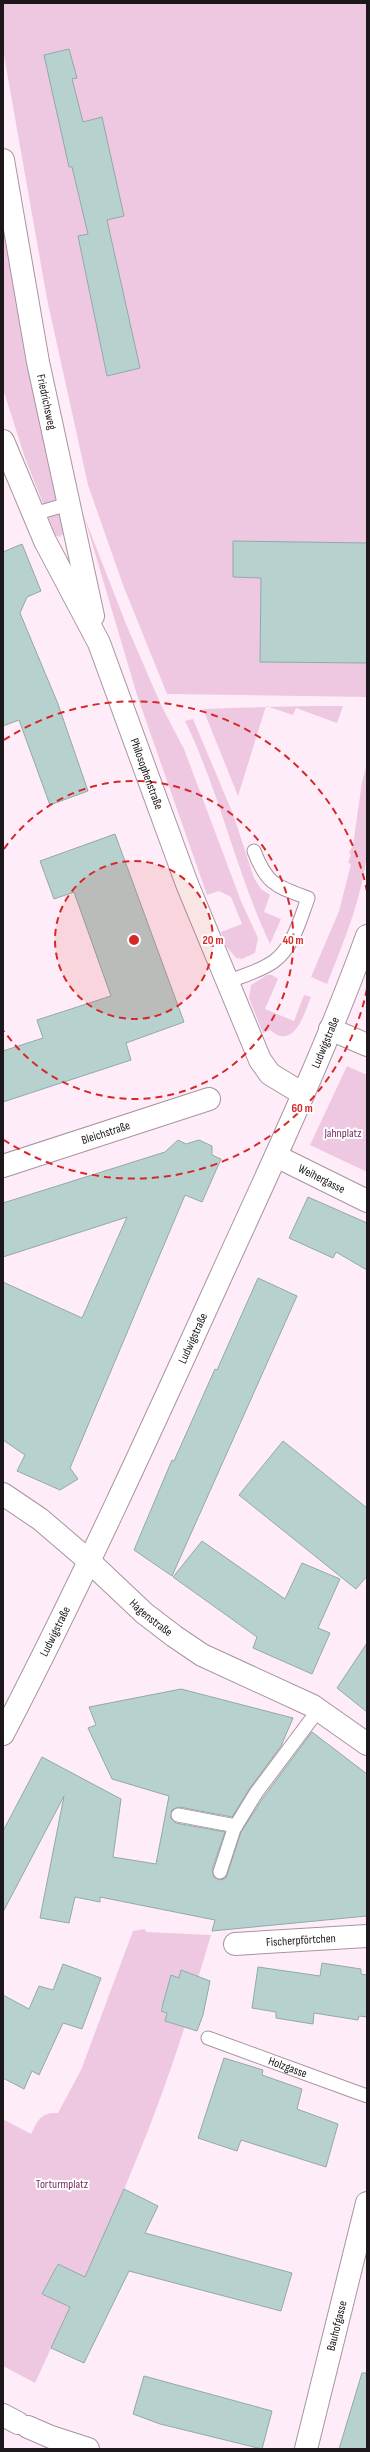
<svg xmlns="http://www.w3.org/2000/svg" width="370" height="2452" font-family="'Sofia Sans Condensed',sans-serif">
  <rect width="100%" height="100%" fill="#feedf8"/>
  <path fill="#eec8e1" d="M3 3H367V697L167 694 123 585 88 485 47 299 6 67 3 49Z
    M3 226 46 455 64 533 60 537 56 536 25 458 3 389Z
    M84 516 126 624 161 705 184 749 241 901 258 938 255 953 242 959 236 958 226 946 221 932 242 924 231 897 219 891 207 895 137 695Z
    M266 706 238 796 203 709C250 707 297 706 343 706L337 723 296 708 293 715Z
    M193 719 233 814 254 878 261 889 270 895 264 912 281 919 270 944C236 872 220 793 185 721Z
    M367 764C367 793 370 824 367 852 362 899 344 941 327 984L311 977 339 911 351 864 348 863 351 854 349 853 353 845 362 782Z
    M267 975H272L278 979 265 1009 294 1021 304 995 311 997C304 1014 294 1051 270 1030L263 1033 249 998 251 985Z
    M347 1066 367 1075V1172L310 1145Z
    M145 1929 146 1932 211 1935 196 1985 186 1972 181 1970 179 1978 171 1976 169 1981 177 1983 169 2008 162 2005 160 2011 167 2013 165 2021 170 2023 187 2019C160 2107 124 2193 85 2277L57 2264 55 2268 61 2271 42 2294 70 2307 35 2383 3 2366V2119L31 2134C38 2120 41 2112 58 2113L81 2070 133 1931Z"/>
  <path fill="#b7d1ce" stroke="#91aaa7" d="M69 49 77 78 72 79 83 122 102 117 124 216 107 220 140 368 107 376 78 236 88 234 72 167H69L44 55Z
    M233 541 367 543V663L260 662 261 578 233 577Z
    M22 544 41 591 27 597 20 613 58 704 88 791 50 805 19 720 3 726V552Z
    M115 834 184 1022 126 1043 131 1060 3 1102V1051L43 1038 37 1020 111 996 74 892 54 899 40 861Z
    M178 1140 186 1144 199 1140 212 1146V1155L221 1159 202 1202 185 1195 70 1468 78 1479 60 1490 17 1471 25 1455 3 1440V1282L82 1318 127 1217 3 1257V1203L165 1152Z
    M308 1197 367 1223V1270L336 1252 333 1258 289 1238Z
    M258 1278 297 1296 172 1576 134 1550 172 1460 174 1461 215 1369 217 1370Z
    M283 1441 367 1508V1576L356 1589 239 1495Z
    M202 1541 285 1599 302 1563 340 1579 318 1628 330 1633 312 1674 253 1648 257 1637 173 1577Z
    M367 1643V1712L337 1688Z
    M181 1689 293 1718 281 1746 250 1788 232 1817 179 1807 172 1810 171 1818 176 1823 225 1832 212 1870 214 1877 221 1880 226 1878 241 1832 263 1798 312 1732 367 1774V1916L212 1931 215 1920 100 1897V1902L75 1897 69 1923 40 1918 64 1796 3 1912V1831L42 1757 121 1799 113 1857 156 1864 169 1796 112 1779 88 1728 96 1725 89 1707Z
    M322 1963 361 1969V1974L367 1975V2017L359 2016 358 2020 314 2013 313 2024 276 2018V2012L252 2008 258 1967 320 1976Z
    M63 1964 101 1978 82 2029 63 2023 39 2075 32 2071 24 2089 3 2078V1995L29 2009 39 1986 53 1990Z
    M181 1970 210 1981 203 2015 197 2031 165 2021 167 2013 161 2011 171 1975 179 1978Z
    M224 2058 263 2070 262 2075 302 2089 297 2109 338 2124 326 2167 241 2140 237 2151 198 2138Z
    M124 2189 158 2206 145 2233 292 2273 281 2311 129 2271 84 2363 51 2348 70 2307 42 2294 58 2264 85 2277Z
    M362 2373H367V2449H339Z
    M144 2376 272 2411 262 2449 160 2424 133 2414Z"/>
  <g fill="none" stroke-linecap="round" stroke-linejoin="round">
    <g stroke="#a794a0" stroke-width="15">
      <g id="lane">
        <path d="M34 514 68 504"/>
        <path d="M227 982C242 976 260 971 273 962 293 948 300 920 308 898 276 886 267 885 254 851"/>
        <path d="M178 1815 236 1826"/>
        <path d="M220 1872 234 1829 256 1793 319 1709"/>
        <path id="s1" d="M208 2038 367 2096"/>
      </g>
    </g>
    <g stroke="#a794a0" stroke-width="24">
      <g id="street">
        <path id="s2" d="M3 160 38 362 93 616"/>
        <path id="s3" d="M3 441 45 541 99 643 187 884 260 1060 270 1074 303 1094"/>
        <path d="M330 1029 367 1045"/>
        <path id="s4" d="M276 1156 367 1201"/>
        <path id="s5" d="M3 1166 209 1099"/>
        <path d="M3 1494 40 1519 89 1561"/>
        <path id="s6" d="M235 1944 367 1936"/>
        <path id="s7" d="M306 2449 367 2203"/>
      </g>
    </g>
    <g stroke="#a794a0" stroke-width="24">
      <g id="secondary">
        <path id="s8" d="M89 1561 144 1613 174 1636 202 1655 313 1706 367 1744"/>
        <path id="s9" d="M3 1734C81 1584 151 1430 221 1276 272 1164 325 1052 367 936"/>
        <path d="M3 2415 18 2423"/>
        <path d="M28 2427 51 2437 88 2449"/>
      </g>
    </g>
    <use href="#lane" stroke="#fff" stroke-width="13"/>
    <use href="#street" stroke="#fff" stroke-width="22"/>
    <use href="#secondary" stroke="#fff" stroke-width="22"/>
  </g>
  <circle cx="134" cy="940" r="79" fill="#d62828" fill-opacity=".12"/>
  <g fill="none" stroke="#d62828" stroke-width="2" stroke-dasharray="7 5">
    <circle cx="134" cy="940" r="79"/>
    <path d="M4 849A159 159 0 1 1 4 1031"/>
    <path d="M367 989A238 238 0 0 1 4 1140M4 740A238 238 0 0 1 367 891"/>
  </g>
  <g text-anchor="middle" dominant-baseline="central" stroke-width="4" stroke-linejoin="round" paint-order="stroke">
    <g font-size="12" fill="#1d161a" stroke="#fff">
      <text stroke="none"><textPath href="#s2" startOffset="246">Friedrichsweg</textPath></text>
      <text stroke="none"><textPath href="#s3" startOffset="363">Philosophenstraße</textPath></text>
      <text stroke="none"><textPath href="#s9" startOffset="763">Ludwigstraße</textPath></text>
      <text stroke="none"><textPath href="#s5" startOffset="108">Bleichstraße</textPath></text>
      <text stroke="none"><textPath href="#s4" startOffset="51">Weihergasse</textPath></text>
      <text stroke="none"><textPath href="#s9" startOffset="439">Ludwigstraße</textPath></text>
      <text stroke="none"><textPath href="#s8" startOffset="84">Hagenstraße</textPath></text>
      <text stroke="none"><textPath href="#s9" startOffset="115">Ludwigstraße</textPath></text>
      <text stroke="none"><textPath href="#s6" startOffset="66">Fischerpförtchen</textPath></text>
      <text stroke="none"><textPath href="#s1" startOffset="85">Holzgasse</textPath></text>
      <text stroke="none"><textPath href="#s7" startOffset="127">Bauhofgasse</textPath></text>
    </g>
    <g font-size="12" fill="#732f62" stroke="#fff">
      <text x="343" y="1133">Jahnplatz</text>
      <text x="62" y="2184">Torturmplatz</text>
    </g>
  </g>
  <circle cx="134" cy="940" r="6" fill="#d62828" stroke="#fff" stroke-width="2"/>
  <g font-size="12" text-anchor="middle" font-weight="bold" fill="#d62828" stroke="#fff" stroke-width="4" stroke-linejoin="round" paint-order="stroke">
    <text x="213" y="944">20 m</text>
    <text x="293" y="944">40 m</text>
    <text x="302" y="1112">60 m</text>
  </g>
  <rect width="370" height="2452" fill="none" stroke="#1d161a" stroke-width="8"/>
</svg>
